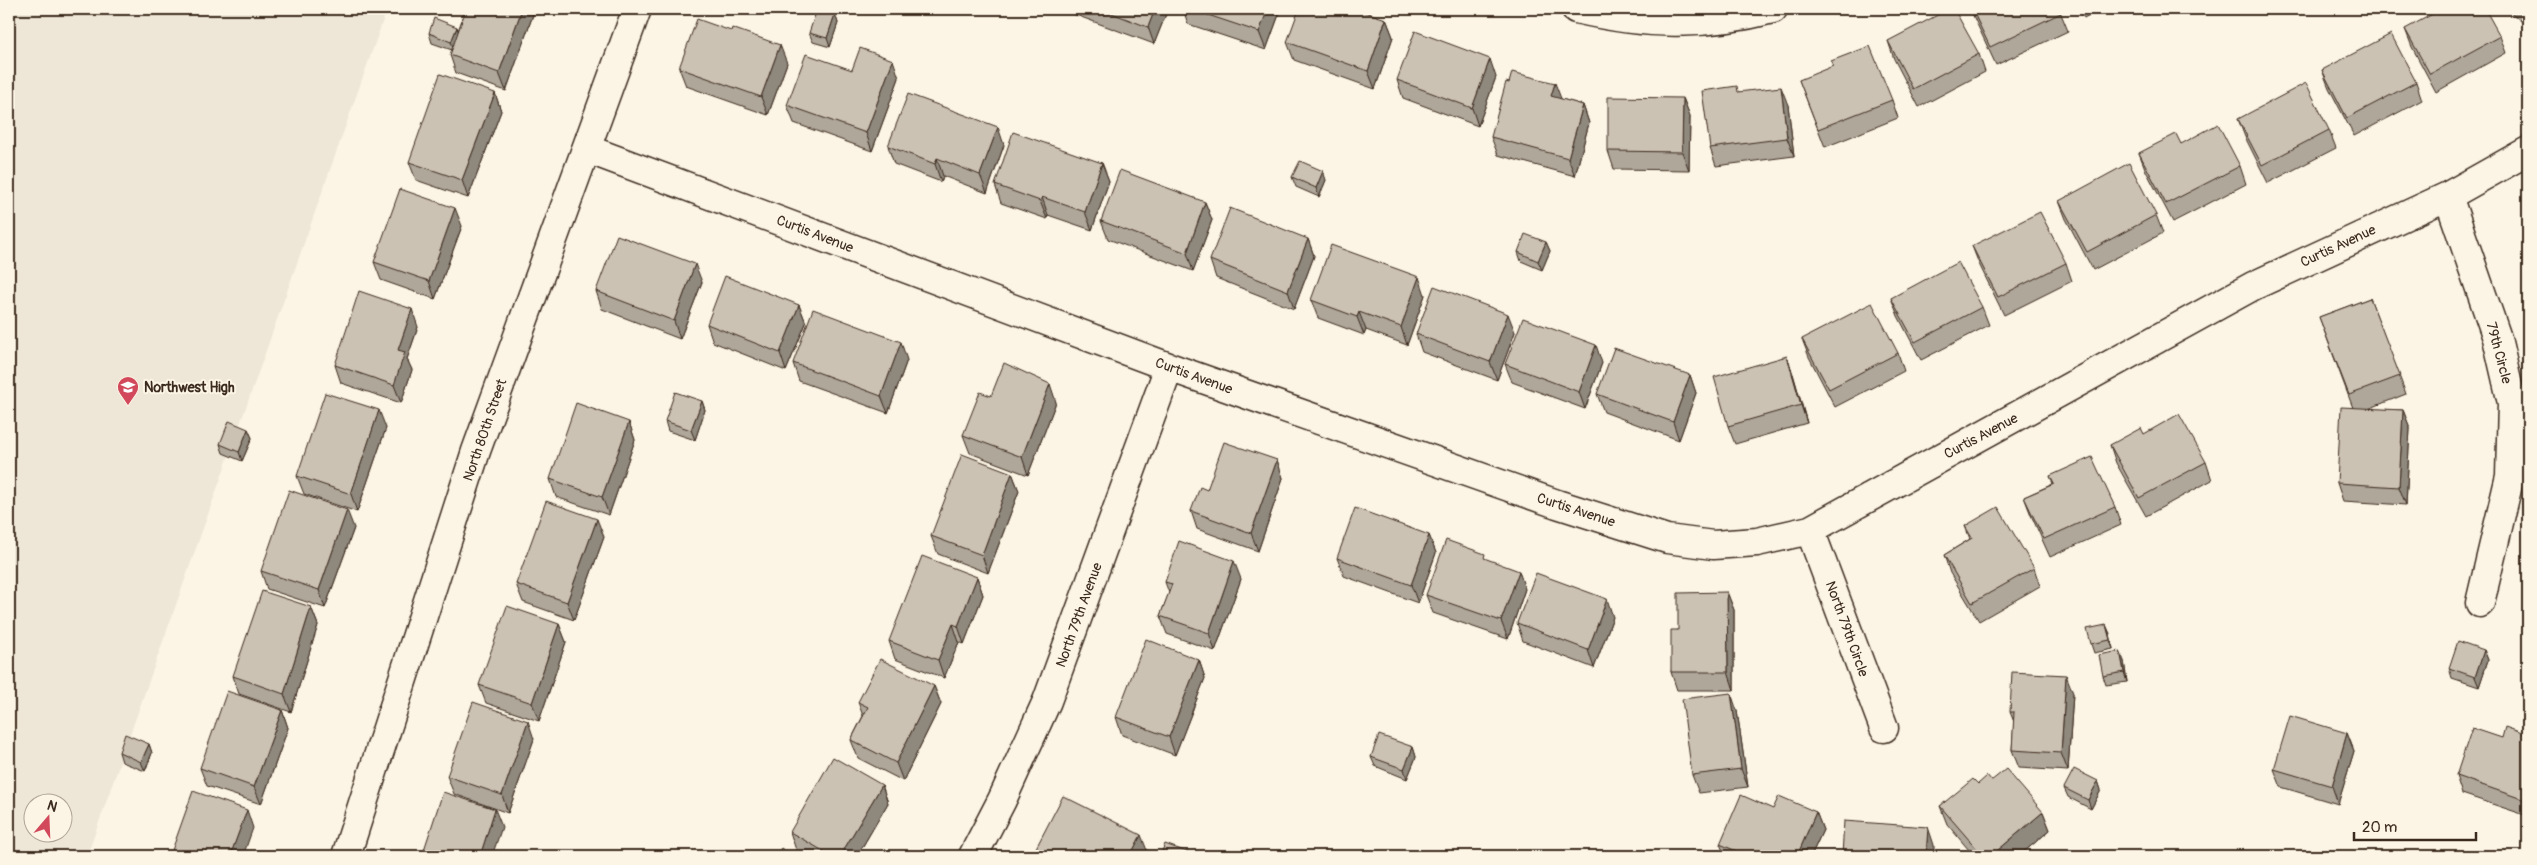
<svg xmlns="http://www.w3.org/2000/svg" width="2537" height="865" font-family="Pangolin,sans-serif">
  <rect width="100%" height="100%" fill="#fcf5e5"/>
  <filter id="ink" filterUnits="userSpaceOnUse"><feTurbulence type="fractalNoise" baseFrequency=".02" numOctaves="2"/><feDisplacementMap in="SourceGraphic" scale="10" xChannelSelector="R" yChannelSelector="G"/><feConvolveMatrix kernelMatrix="1 2 1 2 8 2 1 2 1" color-interpolation-filters="sRGB"/></filter>
  <g filter="url(#ink)">
    <path fill="#eee6d6" fill-rule="evenodd" d="M9 9H387L87 856H9ZM32 802H62V832H32Z"/>
    <g fill="none" stroke-linecap="round" stroke-linejoin="round">
      <g stroke="#3b2a1e" stroke-width="31">
        <path id="minor" d="M1576 9C1644 25 1705 27 1773 9
          M587 149 1169 367 1557 504 1667 539 1713 545 1757 542 1810 530 2253 286 2448 196 2528 151
          M2448 196 2497 338 2512 403 2510 476 2480 603
          M1810 530 1884 728
          M346 856 476 451 637 9
          M973 856 1002 800 1047 701 1169 367"/>
      </g>
      <use href="#minor" stroke="#fcf5e5" stroke-width="28"/>
    </g>
    <path fill="#afa79a" stroke="#3b2a1e" d="M466 9H535L506 91 456 73 450 55 452 50 432 43 429 33 457 27 458 31Z
      M1071 9H1168L1154 44 1073 14Z
      M1183 9H1281L1266 50 1188 24Z
      M1970 9H2059L2068 31 1996 65Z
      M2078 9H2100L2084 18Z
      M2507 9H2528V27Z
      M835 14 838 23 830 47 813 42 809 33Z
      M1386 19 1393 37 1375 89 1294 60 1287 42Z
      M2405 29 2500 36 2506 53 2436 92 2412 47Z
      M1888 41 1979 54 1985 72 1919 107 1894 59Z
      M787 63 768 115 686 86 679 68Z
      M2322 70 2416 82 2422 100 2354 136 2329 88Z
      M1496 77 1478 126 1403 98 1397 80Z
      M899 78 872 151 794 123 787 105Z
      M1799 80 1892 100 1898 118 1825 147Z
      M1739 92 1788 105 1794 156 1716 166 1710 148Z
      M495 93 501 111 468 198 416 180 409 162Z
      M1683 98 1690 116 1689 170 1614 169 1608 151Z
      M1561 99 1583 105 1589 123 1575 176 1498 155 1491 137Z
      M2238 119 2329 130 2336 148 2268 183 2245 137Z
      M2181 144 2240 166 2246 184 2173 222 2146 171 2139 153Z
      M1004 145 987 193 943 176 941 182 894 164 888 146Z
      M1102 163 1109 181 1092 230 1048 215 1047 219 1001 203 995 185Z
      M1292 177 1326 180 1319 197 1296 187Z
      M2059 201 2156 215 2163 233 2093 270 2066 219Z
      M1205 202 1212 220 1193 271 1108 239 1101 221Z
      M462 226 435 299 381 280 374 262Z
      M1308 239 1314 256 1294 309 1216 278 1210 260Z
      M1546 242 1550 251 1542 270 1521 261 1518 252Z
      M1972 246 2066 263 2072 281 2004 315 1979 264Z
      M702 282 680 339 602 309 596 291Z
      M1425 295 1407 345 1366 330 1364 335 1318 318 1311 300Z
      M1891 298 1982 307 1989 325 1921 360 1898 316Z
      M2370 298 2406 394 2368 409 2403 410 2410 428 2406 505 2343 501 2337 483 2353 408 2319 317Z
      M799 305 806 323 786 371 713 342 707 324Z
      M418 327 407 359 412 370 401 403 341 383 335 365Z
      M1515 332 1497 380 1422 352 1416 334Z
      M1802 339 1898 353 1904 371 1835 407 1809 357Z
      M907 360 888 413 799 381 793 363Z
      M1602 363 1585 409 1512 382 1505 364Z
      M1793 374 1807 423 1735 444 1728 426Z
      M1690 375 1696 393 1679 440 1604 412 1597 394Z
      M991 396 1056 402 1028 475 970 453 963 435Z
      M702 401 705 410 695 440 668 431 665 421Z
      M629 422 635 440 609 515 556 497 550 479Z
      M386 428 357 512 304 494 297 476Z
      M248 429 252 438 242 461 223 453 220 444Z
      M2144 434 2206 462 2212 480 2146 516 2116 463 2110 445Z
      M1277 460 1283 478 1258 551 1197 529 1191 511 1207 490Z
      M1012 473 1019 491 988 573 938 554 931 536Z
      M2050 476 2115 507 2121 525 2050 557 2031 515 2024 497 2053 484Z
      M1965 526 2034 568 2040 586 1979 621 1950 573 1944 555 1970 539Z
      M354 528 325 608 267 589 261 571Z
      M1429 535 1436 553 1418 603 1344 576 1337 558Z
      M604 537 574 620 523 602 516 584Z
      M1487 560 1525 589 1508 639 1433 613 1426 595Z
      M977 577 983 595 964 644 959 642 944 678 895 659 889 641Z
      M1241 579 1215 651 1167 634 1160 616 1169 593 1165 582Z
      M1727 592 1734 610V690H1677L1671 672 1678 630Z
      M311 607 318 625 291 712 239 694 233 676Z
      M1613 617 1594 668 1523 641 1517 623Z
      M559 624 566 642 539 721 486 703 479 685Z
      M2106 625 2110 634 2113 649 2094 653 2091 644Z
      M2484 650 2488 660 2479 687 2452 678 2449 668Z
      M1199 660 1205 678 1175 755 1122 735 1116 717Z
      M2124 661 2127 682 2106 685 2103 676Z
      M934 686 941 704 903 781 858 758 851 740 863 716 858 702Z
      M2073 693 2068 771 2019 768 2012 750 2014 722 2010 712Z
      M282 710 288 728 261 804 207 786 200 768Z
      M1737 711 1748 787 1699 793 1692 775Z
      M2347 733 2354 751 2338 804 2281 787 2274 769Z
      M2528 735V816L2462 794 2456 776 2502 738Z
      M534 739 508 813 454 794 447 776Z
      M149 744 152 753 145 771 122 762 119 752Z
      M1413 747 1416 757 1407 779 1375 766 1371 757Z
      M1991 781 2043 812 2050 830 2019 856H1974L1947 824 1940 806 1978 784Z
      M2098 781 2101 790 2091 809 2068 797 2064 788Z
      M882 785 888 803 857 856H807L796 850 790 832Z
      M1773 809 1816 812 1823 830 1811 856H1725L1720 844Z
      M1036 848 1148 853 1146 856H1039Z"/>
    <path fill="#8f887d" stroke="#3b2a1e" d="M522 9H535L506 91 499 73Z
      M1155 9H1168L1154 44 1148 27Z
      M1268 9H1281L1266 50 1259 32Z
      M835 14 838 23 830 47 827 38Z
      M1386 19 1393 37 1375 89 1368 71Z
      M457 27 460 37 455 51 451 42Z
      M780 45 787 63 768 115 761 97Z
      M1490 59 1496 77 1478 126 1472 108Z
      M893 60 899 78 872 151 866 133Z
      M1555 83 1562 101 1551 96Z
      M1781 87 1788 105 1794 156 1787 138Z
      M495 93 501 111 468 198 462 180Z
      M1683 98 1690 116 1689 170 1682 152Z
      M1583 105 1589 123 1575 176 1568 158Z
      M998 127 1004 145 987 193 980 175Z
      M937 158 943 176 941 182 935 164Z
      M1102 163 1109 181 1092 230 1085 212Z
      M1323 171 1326 180 1319 197 1316 188Z
      M1042 197 1048 215 1047 219 1040 201Z
      M1205 202 1212 220 1193 271 1187 253Z
      M455 208 462 226 435 299 429 281Z
      M1308 239 1314 256 1294 309 1288 291Z
      M1546 242 1550 251 1542 270 1538 261Z
      M695 264 702 282 680 339 674 321Z
      M1419 277 1425 295 1407 345 1401 327Z
      M799 305 806 323 786 371 780 353Z
      M412 309 418 327 407 359 412 370 401 403 394 385 398 350Z
      M1359 312 1366 330 1364 335 1357 317Z
      M1508 314 1515 332 1497 380 1490 362Z
      M901 342 907 360 888 413 881 396Z
      M1596 345 1602 363 1585 409 1579 392Z
      M1787 356 1793 374 1807 423 1801 405Z
      M1690 375 1696 393 1679 440 1673 422Z
      M1050 384 1056 402 1028 475 1022 457Z
      M702 401 705 410 695 440 691 430Z
      M379 410 386 428 357 512 351 494Z
      M2403 410 2410 428 2406 505 2399 487Z
      M629 422 635 440 609 515 602 497Z
      M248 429 252 438 242 461 239 452Z
      M1277 460 1283 478 1258 551 1251 533Z
      M1012 473 1019 491 988 573 982 555Z
      M347 510 354 528 325 608 319 590Z
      M597 519 604 537 574 620 567 602Z
      M1429 535 1436 553 1418 603 1411 585Z
      M1234 561 1241 579 1215 651 1209 633Z
      M1519 571 1525 589 1508 639 1501 621Z
      M977 577 983 595 964 644 958 626Z
      M1727 592 1734 610V690L1728 672Z
      M1607 599 1613 617 1594 668 1588 650Z
      M311 607 318 625 291 712 284 694Z
      M559 624 566 642 539 721 532 703Z
      M953 624 959 642 944 678 938 660Z
      M2106 625 2110 634 2113 649 2110 640Z
      M2484 650 2488 660 2479 687 2475 677Z
      M2120 651 2124 661 2127 682 2124 672Z
      M1199 660 1205 678 1175 755 1169 737Z
      M2066 675 2073 693 2068 771 2061 753Z
      M934 686 941 704 903 781 896 763Z
      M1731 693 1737 711 1748 787 1741 769Z
      M282 710 288 728 261 804 254 787Z
      M528 721 534 739 508 813 502 795Z
      M2347 733 2354 751 2338 804 2332 786Z
      M149 744 152 753 145 771 141 762Z
      M1413 747 1416 757 1407 779 1404 769Z
      M2098 781 2101 790 2091 809 2088 800Z
      M882 785 888 803 857 856H840Z
      M2526 797 2528 803V808L2525 800Z
      M495 809 502 827 492 856H480Z
      M247 810 253 828 243 856H230Z
      M1816 812 1823 830 1811 856H1797Z
      M2043 812 2050 830 2019 856H1991Z
      M1928 827 1934 845V856H1926Z
      M1141 835 1148 853 1146 856H1130Z"/>
    <path fill="#ccc2b3" stroke="#3b2a1e" d="M466 9H522L499 73 450 55Z
      M817 9 835 14 827 38 809 33Z
      M1101 9H1155L1148 27Z
      M1190 9H1268L1259 32Z
      M1299 9H1356L1386 19 1368 71 1287 42Z
      M1949 9H1954L1979 54 1913 89 1888 41Z
      M1972 9H2059L2061 13 1990 47Z
      M2442 9H2485L2500 36 2430 74 2405 29Z
      M2521 9H2528V15Z
      M434 18 457 27 451 42 429 33Z
      M697 19 731 31 732 28 780 45 761 97 679 68Z
      M1415 31 1490 59 1472 108 1397 80Z
      M2391 34 2416 82 2347 118 2322 70Z
      M1870 46 1892 100 1818 129 1799 80 1833 66 1831 61Z
      M860 48 893 60 866 133 787 105 806 54 852 70Z
      M1512 72 1555 83 1551 96 1583 105 1568 158 1491 137 1506 82 1509 83Z
      M440 74 495 93 462 180 409 162Z
      M2306 83 2329 130 2262 165 2238 119Z
      M1737 86 1738 92 1781 87 1787 138 1710 148 1702 91Z
      M908 94 998 127 980 175 937 158 935 164 888 146Z
      M1608 97 1683 98 1682 152 1608 151Z
      M2218 124 2240 166 2166 204 2139 153 2176 134 2181 144Z
      M1013 132 1102 163 1085 212 1042 197 1040 201 995 185Z
      M1300 161 1323 171 1316 188 1292 177Z
      M2129 163 2156 215 2087 252 2059 201Z
      M1120 170 1205 202 1187 253 1101 221Z
      M400 189 455 208 429 281 374 262Z
      M1230 208 1308 239 1288 291 1210 260Z
      M2040 212 2066 263 1998 297 1972 246Z
      M1525 234 1546 242 1538 261 1518 252Z
      M617 235 695 264 674 321 596 291Z
      M1331 245 1419 277 1401 327 1359 312 1357 317 1311 300Z
      M1958 262 1982 307 1915 342 1891 298Z
      M725 276 799 305 780 353 707 324Z
      M1434 286 1508 314 1490 362 1416 334Z
      M359 291 412 309 398 350 405 352 394 385 335 365Z
      M2370 298 2400 376 2349 395 2319 317Z
      M1872 303 1898 353 1829 389 1802 339Z
      M813 309 901 342 881 396 793 363Z
      M1523 318 1596 345 1579 392 1505 364Z
      M1614 348 1690 375 1673 422 1597 394Z
      M1787 356 1801 405 1728 426 1714 377Z
      M1004 363 1050 384 1022 457 963 435 980 392 991 396Z
      M675 392 702 401 691 430 665 421Z
      M325 393 379 410 351 494 297 476Z
      M576 403 629 422 602 497 550 479Z
      M2341 407 2403 410 2399 487 2337 483Z
      M2179 414 2206 462 2139 498 2110 445 2141 428 2144 434Z
      M229 421 248 429 239 452 220 444Z
      M1224 442 1277 460 1251 533 1191 511 1200 487 1207 490Z
      M962 454 1012 473 982 555 931 536Z
      M2092 457 2115 507 2044 539 2024 497 2054 484 2050 476Z
      M289 490 347 510 319 590 261 571Z
      M546 501 597 519 567 602 516 584Z
      M1998 507 2034 568 1972 603 1944 555 1972 538 1965 526Z
      M1355 508 1429 535 1411 585 1337 558Z
      M1446 540 1485 554 1484 558 1519 571 1501 621 1426 595Z
      M1179 541 1234 561 1209 633 1160 616 1172 584 1165 582Z
      M922 556 977 577 958 626 953 624 938 660 889 641Z
      M1536 573 1607 599 1588 650 1517 623Z
      M262 591 311 607 284 694 233 676Z
      M1727 592 1728 672H1671V630H1678V593Z
      M507 606 559 624 532 703 479 685Z
      M2106 625 2110 640 2091 644 2087 629Z
      M1146 639 1199 660 1169 737 1116 717Z
      M2458 641 2484 650 2475 677 2449 668Z
      M2120 651 2124 672 2103 676 2099 655Z
      M880 659 934 686 896 763 851 740 868 707 858 702Z
      M2012 672 2066 675 2061 753 2012 750 2014 712H2010Z
      M227 691 282 710 254 787 200 768Z
      M1731 693 1741 769 1692 775 1682 699Z
      M473 702 528 721 502 795 447 776Z
      M2290 716 2347 733 2332 786 2274 769Z
      M2505 727 2528 735V742L2527 746 2528 747V798L2526 797 2525 800 2456 776 2472 728 2502 738Z
      M125 734 149 744 141 762 119 752Z
      M1379 735 1413 747 1404 769 1371 757Z
      M833 757 882 785 840 856H832L790 832Z
      M2006 769 2043 812 1991 856H1983L1940 806 1973 779 1978 784 1987 776 1991 781Z
      M2074 769 2098 781 2088 800 2064 788Z
      M193 791 247 810 230 856H170Z
      M443 792 495 809 480 856H422Z
      M1741 795 1773 809 1779 796 1816 812 1797 856H1748L1720 844Z
      M1063 796 1141 835 1130 856H1052L1036 848Z
      M1844 821 1928 827 1926 856H1842Z
      M1165 844 1198 856H1160Z
      M781 848 792 856H776Z"/>
  </g>
  <defs>
    <g id="school-pin" transform="scale(1.125)"><path d="M0 17L-7.5 6A9.5 9.5 0 1 1 7.5 6Z" fill="#d1495b" stroke="#fcf5e5"/><path d="M0-5L7-2L0 1L-7-2ZM-4 1L0 2.5L4 1V4Q0 6-4 4Z" fill="#fff"/></g>
  </defs>
  <g fill-rule="evenodd">
    <use href="#school-pin" x="128" y="387"/>
  </g>
  <g text-anchor="middle" dominant-baseline="central" stroke-width="4" stroke-linejoin="round" paint-order="stroke">
    <g font-size="14" fill="#3b2a1e" stroke="#fcf5e5">
      <text transform="translate(815 234) rotate(21)">Curtis Avenue</text>
      <text transform="translate(2338 246) rotate(-25)">Curtis Avenue</text>
      <text transform="translate(2499 353) rotate(75)">79th Circle</text>
      <text transform="translate(1194 376) rotate(20)">Curtis Avenue</text>
      <text transform="translate(485 430) rotate(-71)">North 80th Street</text>
      <text transform="translate(1981 436) rotate(-28)">Curtis Avenue</text>
      <text transform="translate(1576 510) rotate(18)">Curtis Avenue</text>
      <text transform="translate(1079 615) rotate(-70)">North 79th Avenue</text>
      <text transform="translate(1847 629) rotate(70)">North 79th Circle</text>
    </g>
    <g font-size="14" font-weight="bold" fill="#3b2a1e" stroke="#fcf5e5" text-anchor="start">
      <text x="144" y="387">Northwest High</text>
    </g>
  </g>
  <rect width="2537" height="865" fill="none" stroke="#fcf5e5" stroke-width="30"/>
  <rect x="15" y="15" width="2507" height="835" fill="none" stroke="#3b2a1e" stroke-width="2" filter="url(#ink)"/>
  <g transform="translate(48 818) rotate(19)"><circle r="24" fill="#fcf5e5" stroke="#afa495"/>
  <path d="M0-4L9 19L0 12L-9 19Z" fill="#d1495b"/>
  <text y="-8" font-size="14" font-weight="bold" text-anchor="middle" fill="#3b2a1e">N</text>
  </g>
  <path d="M2354 832v8h122v-8" fill="none" stroke="#3b2a1e" stroke-width="2.5"/>
  <text x="2362" y="832" font-size="15" fill="#3b2a1e" stroke="#fcf5e5" stroke-width="4" paint-order="stroke">20 m</text>
</svg>
